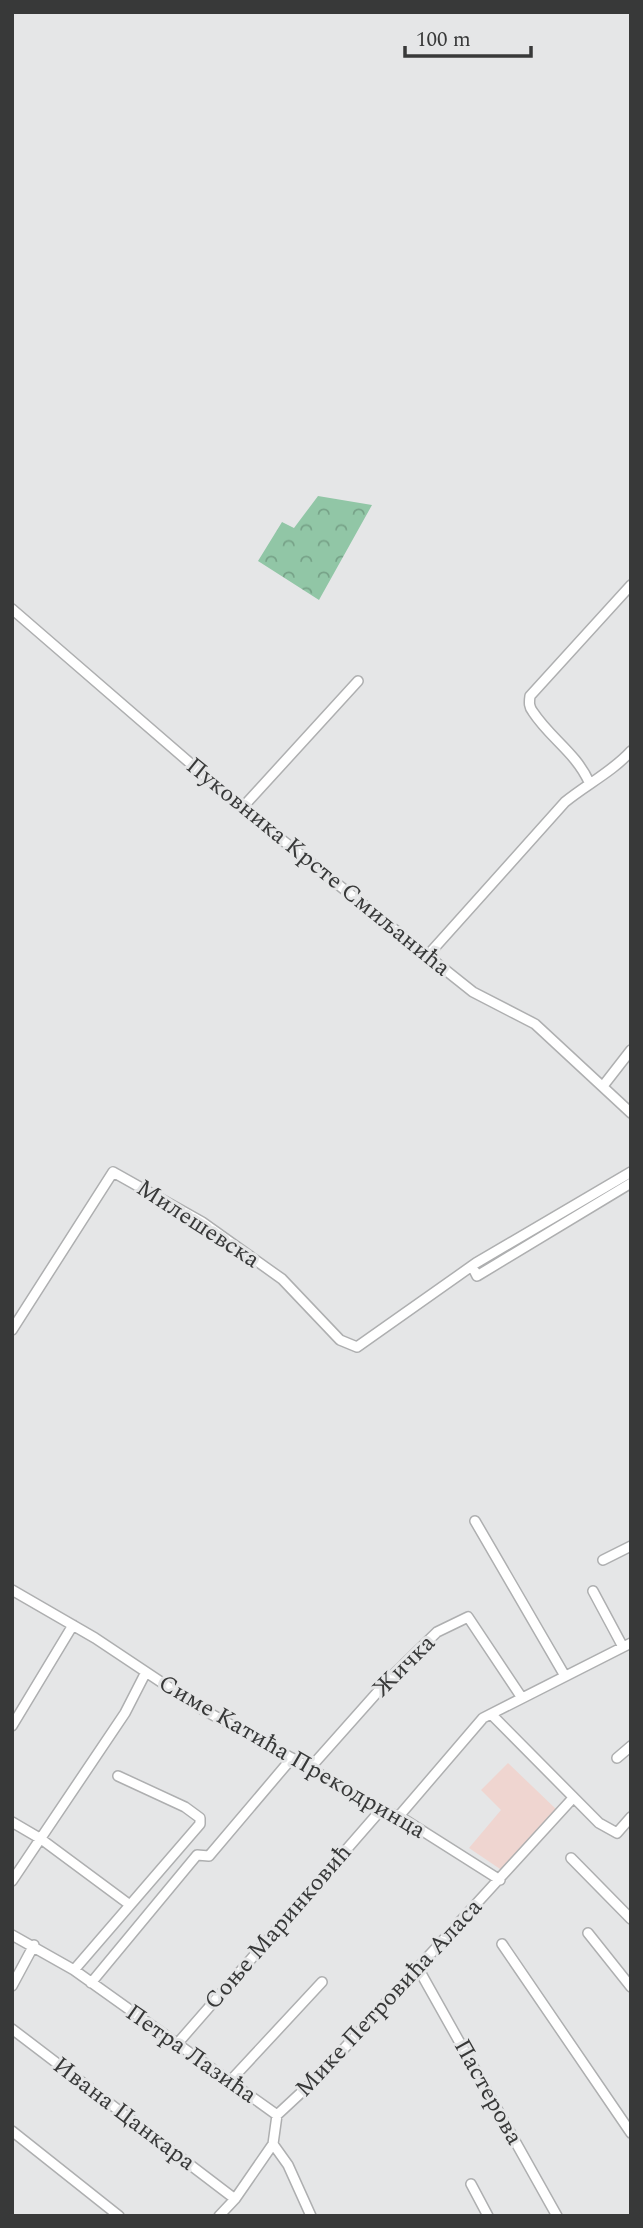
<svg xmlns="http://www.w3.org/2000/svg" width="643" height="2228" font-family="Spectral,serif">
  <defs>
    <pattern id="forest-crowns" width="20" height="18" patternUnits="userSpaceOnUse" patternTransform="scale(1.75)"><rect width="20" height="18" fill="#91c6a6"/><path d="M2 6a3 3 0 1 1 6 0M12 15a3 3 0 1 1 6 0" fill="none" stroke="#77a288"/></pattern>
  </defs>
  <rect width="100%" height="100%" fill="#e5e6e7"/>
  <path fill="#efd5d0" d="M508 1763 557 1810 503 1871 469 1848 501 1810 481 1790Z"/>
  <path fill="url(#forest-crowns)" d="M318 496 372 505 319 600 258 561 282 522 294 528Z"/>
  <g fill="none" stroke-linecap="round" stroke-linejoin="round">
    <g stroke="#aeafb0" stroke-width="12">
      <path id="street" d="M12 609 242 808 473 992 535 1024 631 1113
        M589 782C576 753 550 738 533 712 529 707 529 703 530 696L631 585
        M242 808 358 681
        M428 955 565 802C587 784 612 772 631 751
        M603 1086 631 1050
        M472 1266 477 1276 631 1183
        M12 1330 113 1172 202 1222 282 1279 340 1340 357 1347 476 1263 631 1172
        M475 1521 565 1676
        M603 1560 631 1546
        M12 1590 95 1638 200 1708 310 1768 380 1811 399 1816 500 1880
        M593 1591 623 1647
        M491 1714 599 1823 617 1833 631 1817
        M12 1726 73 1625
        M617 1758 631 1746
        M310 1768 390 1678 437 1632 468 1617 522 1698
        M399 1816 483 1718 631 1643
        M12 1822 41 1839 130 1905
        M571 1858 631 1919
        M12 1881 125 1713 146 1672
        M588 1933 631 1987
        M12 1935 74 1970 277 2115 273 2144 288 2165 311 2216
        M502 1944 631 2133
        M418 1968 557 2216
        M74 1970 200 1824V1818L185 1807 118 1776
        M91 1983 197 1855 209 1856 292 1758
        M12 1986 34 1945
        M12 2029 235 2199
        M177 2044 380 1811
        M231 2080 322 1982
        M277 2115 319 2076 573 1798
        M12 2131 119 2216
        M471 2184 488 2216
        M219 2216 235 2199 273 2144"/>
    </g>
    <use href="#street" stroke="#fff" stroke-width="9"/>
  </g>
  <g text-anchor="middle" dominant-baseline="central" stroke-width="6" stroke-linejoin="round" paint-order="stroke">
    <g font-size="24" fill="#383939" stroke="#e5e6e7">
      <text transform="translate(318 867) rotate(39)">Пуковника Крсте Смиљанића</text>
      <text transform="translate(198 1224) rotate(33)">Милешевска</text>
      <text transform="translate(404 1666) rotate(-45)">Жичка</text>
      <text transform="translate(292 1757) rotate(30)">Симе Катића Прекодринца</text>
      <text transform="translate(278 1927) rotate(-49)">Соње Маринковић</text>
      <text transform="translate(389 1998) rotate(-47)">Мике Петровића Аласа</text>
      <text transform="translate(191 2054) rotate(35)">Петра Лазића</text>
      <text transform="translate(488 2092) rotate(61)">Пастерова</text>
      <text transform="translate(124 2114) rotate(37)">Ивана Цанкара</text>
    </g>
  </g>
  <rect width="643" height="2228" fill="none" stroke="#383939" stroke-width="28"/>
  <path d="M405 46v10h126v-10" fill="none" stroke="#383939" stroke-width="3.5"/>
  <text x="416" y="46" font-size="21" fill="#383939" stroke="#e5e6e7" stroke-width="5" paint-order="stroke">100 m</text>
</svg>
